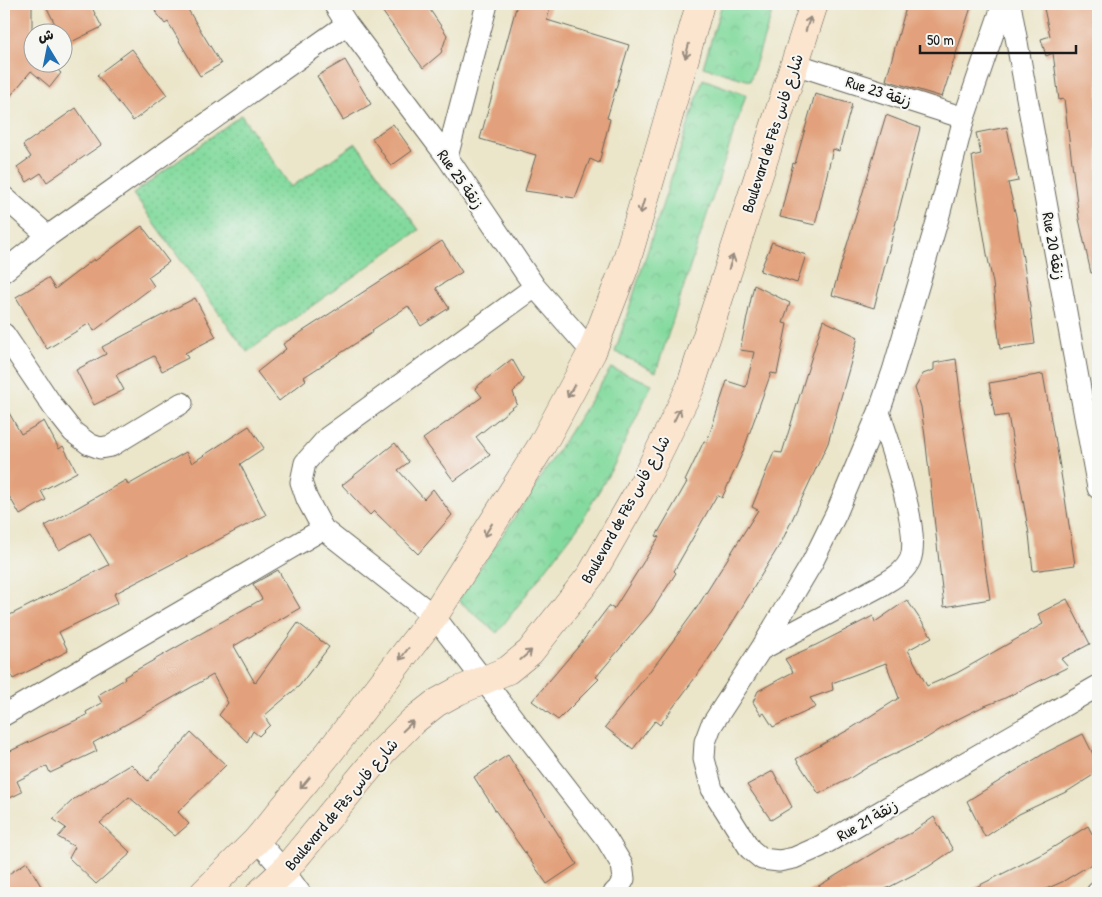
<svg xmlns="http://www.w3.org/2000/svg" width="1102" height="897" font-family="'Patrick Hand','Playpen Sans Arabic',sans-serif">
  <defs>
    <pattern id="grass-dots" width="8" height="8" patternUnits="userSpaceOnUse" patternTransform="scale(1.25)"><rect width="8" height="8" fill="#83da9e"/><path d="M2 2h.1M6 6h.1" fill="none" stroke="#71ba88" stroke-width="1.8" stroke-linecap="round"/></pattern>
    <pattern id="park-crowns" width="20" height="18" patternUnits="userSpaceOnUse" patternTransform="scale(1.25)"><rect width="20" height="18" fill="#83da9e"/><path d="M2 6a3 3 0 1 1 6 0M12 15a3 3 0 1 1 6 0" fill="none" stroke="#71ba88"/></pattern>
  </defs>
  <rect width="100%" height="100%" fill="#f6f6f2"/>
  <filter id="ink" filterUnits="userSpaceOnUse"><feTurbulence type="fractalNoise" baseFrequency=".02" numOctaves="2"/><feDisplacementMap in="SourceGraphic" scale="10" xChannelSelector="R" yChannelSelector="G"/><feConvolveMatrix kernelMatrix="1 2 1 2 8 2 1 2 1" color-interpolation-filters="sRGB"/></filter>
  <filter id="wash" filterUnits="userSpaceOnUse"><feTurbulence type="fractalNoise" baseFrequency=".0096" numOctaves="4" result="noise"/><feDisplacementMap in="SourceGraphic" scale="20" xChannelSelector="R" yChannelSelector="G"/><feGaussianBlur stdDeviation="1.12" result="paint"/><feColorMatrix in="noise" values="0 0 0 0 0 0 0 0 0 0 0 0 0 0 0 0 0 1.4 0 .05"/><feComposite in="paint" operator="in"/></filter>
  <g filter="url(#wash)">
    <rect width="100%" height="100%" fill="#ebe6ca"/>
    <path fill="url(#grass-dots)" stroke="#507b5d" d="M241 115 291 187 356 143 419 230 247 352 133 194Z"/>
    <path fill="url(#park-crowns)" stroke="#507b5d" d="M722 4H775L750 81 703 67Z
      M703 79 746 95 656 372 615 352Z
      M611 368 652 384 613 467 578 527 497 633 458 600 525 502Z"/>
    <g id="blocks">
      <path fill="#e2a17b" d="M4 4H32V62H49L61 73 50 87 31 71 4 104Z
        M45 4H90L102 27 65 45 62 39V32H59Z
        M150 4H193L187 8 221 64 200 76 168 22 165 24Z
        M377 4H426L447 35 441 53 423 68Z
        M517 4H551L547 20 629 45 607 118 610 119 599 163 590 159 575 198 525 191 536 155 480 139Z
        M907 4H972L942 97 886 80Z
        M1043 4H1098V272L1091 273 1079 219 1064 99 1059 100 1053 53 1046 56 1041 39 1050 36Z
        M132 49 167 95 133 121 97 75Z
        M345 60 371 104 343 120 317 76Z
        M815 94 852 104 839 151 833 149 815 225 780 217 793 163 795 164Z
        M76 108 101 145 47 182 41 173 27 182 17 167 31 157 23 145Z
        M886 115 920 128 874 308 832 295Z
        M393 124 412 151 391 166 372 138Z
        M1007 127 1018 181 1008 183 1016 216 1026 277 1035 344 1000 349 993 283 987 254 976 188 972 156 981 154 976 133Z
        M142 226 169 262 148 277 154 286 94 331 90 323 47 349 16 297 48 278 55 289 94 259 95 261Z
        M442 241 462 272 436 288 449 308 421 326 408 306 372 330 373 332 304 377 306 380 279 401 257 372 286 349 283 344Z
        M772 242 806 255 797 283 760 271Z
        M754 285 790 303 783 323 787 324 777 374 771 373 742 454 722 498 717 495 674 571 676 573 651 612 596 677 599 679 558 720 532 701 578 647 609 606 614 609 659 537 656 536 687 482 685 481 704 441 707 442 727 381 746 387 754 352 740 350Z
        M195 298 216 337 185 353 188 358 162 371 154 356 116 375 124 390 94 405 76 370 106 354 102 347Z
        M823 320 858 337 828 443 782 541 728 630 703 667 660 725 655 721 633 749 605 727 659 660 696 609 758 510 752 507 774 452 782 453Z
        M512 359 524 380 513 392 517 404 476 437 490 455 454 481 423 439 482 397 475 388Z
        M956 359 961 400H959L979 519 983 554 990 599 944 607 925 436 921 407 915 388 923 374 934 370V363Z
        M1043 374 1054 437H1055L1065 498 1075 565 1033 571 1029 534 1008 415 995 417 989 383Z
        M4 404 21 434 44 421 59 449 63 446 77 472 41 491 46 500 20 515 4 487Z
        M249 426 264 448 240 464 266 515 114 594 118 603 59 632 68 651 13 679 4 660V618L109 565 90 533 59 550 45 526 126 480 128 485 186 452 192 463Z
        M395 443 409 462 398 470 424 499 433 489 452 515 418 554 374 511 370 515 342 485Z
        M278 570 300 608 234 646 255 683 298 623 329 647 299 686 264 716 270 725 259 736 253 731 247 742 219 715 228 703 213 675 93 743 97 751 50 773 47 766 17 781 22 792 4 801V754L87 715 86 712 102 703 98 695 125 679 124 677 262 599 253 584Z
        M1067 599 1090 644 1061 659 1068 667 1003 699 982 707 952 722 925 739 871 765 847 780 819 794 796 759 850 729 899 698 886 663 832 683 833 690 810 698 816 707 773 727 764 713 761 715 753 702 758 691 793 672 785 659 816 645 873 616 875 622 907 600 932 637 908 650 927 686 957 673 1043 624 1038 614Z
        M191 733 226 765 178 812 189 824 175 836 129 797 100 823 131 853 96 884 69 858 75 847 58 837 66 828 53 819 74 799 131 764 148 781Z
        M1083 734 1098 764V772L1068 791 1019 814 985 837 967 801 1045 753Z
        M508 755 577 864 547 884 495 810 474 777Z
        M773 771 792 807 771 820 747 785Z
        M934 817 953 850 928 867 878 893H807L883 847 911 833Z
        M1088 826 1098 845V860L1062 882 1037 893H964L1044 853Z
        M27 862 45 893H4V877Z"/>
    </g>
  </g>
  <g filter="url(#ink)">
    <use href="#blocks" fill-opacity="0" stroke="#646359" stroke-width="1"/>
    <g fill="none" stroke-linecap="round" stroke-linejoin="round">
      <g stroke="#646359" stroke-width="23">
        <path id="minor" d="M334 4 347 24 447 157 535 287 592 352
          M1003 4 964 118 939 215 893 371 879 412 836 514 812 563 761 649 711 726 705 742 704 759 712 789 750 849 762 859 779 861 794 858 819 847 1098 686
          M1010 4 1098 488
          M795 64 964 118
          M447 157 487 4
          M4 197 48 236
          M4 271 48 236 347 24
          M535 287 328 437 305 463 301 482 307 499 323 529 434 616 607 840 622 865 624 879 618 889 614 893
          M4 334 54 408 73 432 89 444 100 448 111 446 182 403
          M762 649 882 585C893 578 904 573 910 560 922 532 889 442 879 412
          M4 715 323 529
          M257 840 284 871 300 893
          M1097 893 1098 892"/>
      </g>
      <g stroke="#646359" stroke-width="29">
        <path id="secondary" d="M204 893 257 840 328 754 434 616 542 445 592 352 625 266 666 126 700 4
          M260 893 284 871 383 751 413 721 436 703 458 691 508 670 530 652 591 575 644 482 690 388 814 4"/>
      </g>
      <use href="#minor" stroke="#fff" stroke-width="21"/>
      <use href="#secondary" stroke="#fbe5cf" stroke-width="28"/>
    </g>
    <defs><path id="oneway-shaft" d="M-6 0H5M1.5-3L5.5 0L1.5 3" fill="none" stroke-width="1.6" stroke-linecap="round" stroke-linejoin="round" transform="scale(1.25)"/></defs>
    <g stroke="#978b7e">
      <use href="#oneway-shaft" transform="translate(808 24) rotate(-72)"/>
      <use href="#oneway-shaft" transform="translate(687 51) rotate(105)"/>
      <use href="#oneway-shaft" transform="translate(642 207) rotate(107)"/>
      <use href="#oneway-shaft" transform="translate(731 262) rotate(-72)"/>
      <use href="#oneway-shaft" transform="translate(571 391) rotate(118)"/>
      <use href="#oneway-shaft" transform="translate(677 415) rotate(-64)"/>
      <use href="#oneway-shaft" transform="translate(488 530) rotate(122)"/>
      <use href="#oneway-shaft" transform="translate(404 654) rotate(127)"/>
      <use href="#oneway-shaft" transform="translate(526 655) rotate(-41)"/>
      <use href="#oneway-shaft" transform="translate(408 726) rotate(-44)"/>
      <use href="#oneway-shaft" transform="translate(305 783) rotate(130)"/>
    </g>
  </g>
  <g text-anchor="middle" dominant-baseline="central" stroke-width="4" stroke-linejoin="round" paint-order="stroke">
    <g font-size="16" fill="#1c1c1c" stroke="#f6f6f2">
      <text transform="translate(879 91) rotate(18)">Rue 23 زنقة</text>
      <text transform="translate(772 133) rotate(-72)">Boulevard de Fès شارع فاس</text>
      <text transform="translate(461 179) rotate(55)">Rue 25 زنقة</text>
      <text transform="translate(1054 246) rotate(80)">Rue 20 زنقة</text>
      <text transform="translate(625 509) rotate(-61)">Boulevard de Fès شارع فاس</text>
      <text transform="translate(341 804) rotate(-50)">Boulevard de Fès شارع فاس</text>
      <text transform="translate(867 820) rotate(-30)">Rue 21 زنقة</text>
    </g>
  </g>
  <rect width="1102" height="897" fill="none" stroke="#f6f6f2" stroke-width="20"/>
  <g transform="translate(48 48) rotate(350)"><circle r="24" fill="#f6f6f2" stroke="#9f9f9c"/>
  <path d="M0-4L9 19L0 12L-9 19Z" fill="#1f6fb2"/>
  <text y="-8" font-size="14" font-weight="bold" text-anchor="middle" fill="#1c1c1c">ش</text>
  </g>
  <path d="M920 45v8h156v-8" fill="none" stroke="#1c1c1c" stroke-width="2.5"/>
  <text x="927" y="45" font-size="15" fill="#1c1c1c" stroke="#f6f6f2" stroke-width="4" paint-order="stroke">50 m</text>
</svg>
